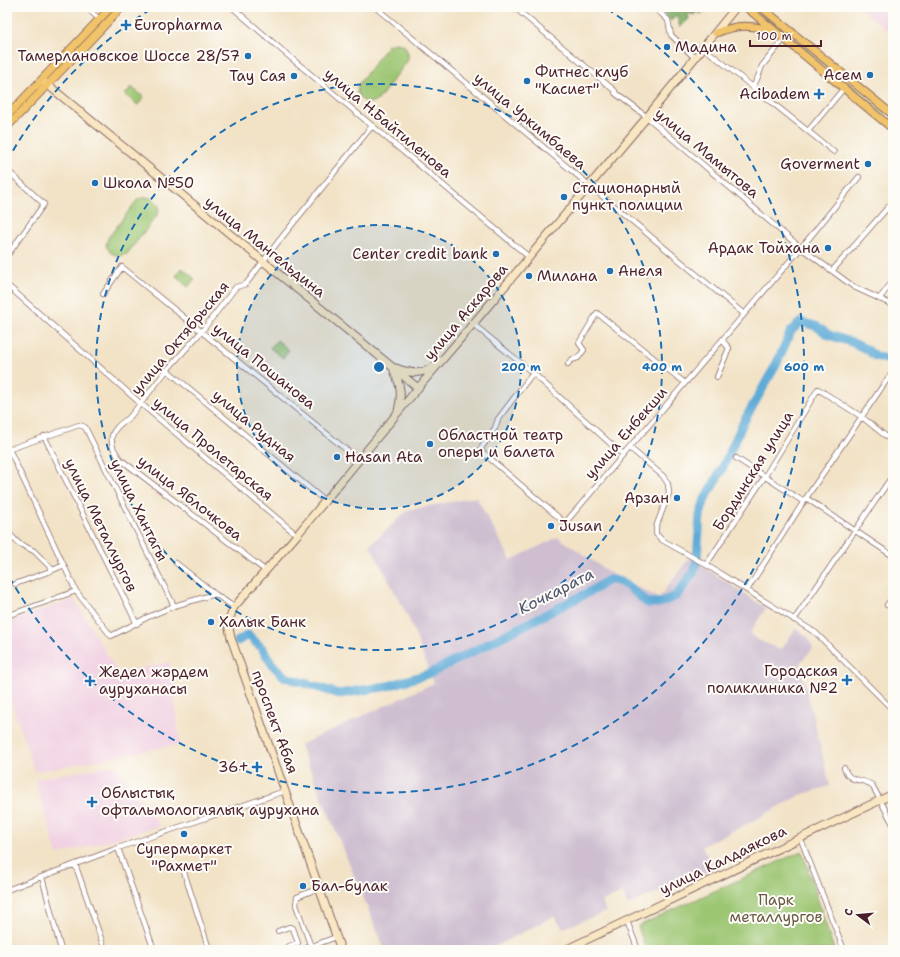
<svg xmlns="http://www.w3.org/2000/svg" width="900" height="957" font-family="'Shantell Sans',sans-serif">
  <rect width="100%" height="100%" fill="#fdfcf7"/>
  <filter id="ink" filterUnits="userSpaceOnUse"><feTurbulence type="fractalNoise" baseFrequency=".025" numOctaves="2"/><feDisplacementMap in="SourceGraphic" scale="8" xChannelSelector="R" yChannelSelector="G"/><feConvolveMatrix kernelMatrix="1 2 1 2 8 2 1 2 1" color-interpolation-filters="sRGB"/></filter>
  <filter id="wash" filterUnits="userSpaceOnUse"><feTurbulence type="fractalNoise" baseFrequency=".012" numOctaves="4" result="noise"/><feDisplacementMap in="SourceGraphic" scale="16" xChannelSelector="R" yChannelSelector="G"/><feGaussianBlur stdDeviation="0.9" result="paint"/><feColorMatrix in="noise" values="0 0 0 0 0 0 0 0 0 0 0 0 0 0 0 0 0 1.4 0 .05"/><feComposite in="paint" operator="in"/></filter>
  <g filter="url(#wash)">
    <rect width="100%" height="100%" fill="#f2e3c7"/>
    <path fill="#f1d0e2" d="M859 7H893V35Z
      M74 599 115 668 119 673 170 662 180 744 35 772 7 690V623Z
      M116 765 160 826 57 855 35 779Z"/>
    <path fill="#cebed0" d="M476 497 511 560 558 537 612 574 659 598 689 558 701 565 766 608 750 633 758 640 781 650 796 628 808 637 813 648 800 663 830 786 800 795 753 821 702 846 714 869 627 905 623 893 602 901 606 912 563 928 554 916 489 950H385L300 745 434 683 409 619 370 545 408 510Z"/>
    <path fill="#9cc672" stroke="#73724e" d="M752 7H756L886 114 885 116Z
      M396 43 404 45 408 53V60L378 100 369 103 362 100 357 93 358 85 388 45Z
      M131 87 144 97 138 105 125 95Z
      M146 197 154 199 159 207 158 214 127 254 118 256 111 253 106 246 108 238 138 199Z
      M182 268 195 279 188 287 176 276Z
      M277 340 289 350 283 358 270 348Z
      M802 851 834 950H646L638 926Z"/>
    <path fill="#7dab64" stroke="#646548" d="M656 7H707L701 14 697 11 694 15 688 13 689 19 680 28 677 15 671 21Z"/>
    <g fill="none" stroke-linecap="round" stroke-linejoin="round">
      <path stroke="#5eabd7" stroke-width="9" d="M238 641 248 635 262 648 272 664 285 677 339 694 388 686 431 673 593 590C598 587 604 582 609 580 622 578 638 595 647 603H659L676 596 693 573 697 560 700 515 705 499 722 469 743 423 776 365 791 331 801 322 816 326 829 335 851 342 866 349 875 356 893 361"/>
    </g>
  </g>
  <g filter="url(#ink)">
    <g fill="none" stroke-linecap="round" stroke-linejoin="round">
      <g stroke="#856462" stroke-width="6">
        <path id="street" d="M86 7 99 19
          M232 7 284 52 529 257
          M375 7 744 314
          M514 7 615 91V93L647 117 801 248 854 287 893 305
          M654 7 668 20 671 35 695 58
          M704 48 834 152
          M753 87 758 77 762 66 784 39
          M808 131 844 88
          M7 170 44 204 7 256
          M832 271 890 205 893 207
          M7 285 140 403 297 535
          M103 294 122 267 359 460
          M879 299 893 281
          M473 324 533 373 623 455
          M568 364 571 360 578 358 584 350 579 343 597 313 685 383
          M167 370 325 501
          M533 373 498 419 495 428 480 450 565 523 801 248 859 177
          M717 377 729 348 722 340
          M44 436 137 624
          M630 448 663 476 668 484 669 493 656 527V534L662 540 703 563 816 633 893 710
          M9 449 76 591 111 636 148 617 174 606 215 594 234 607
          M7 450 79 425 85 427 174 606
          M736 458 804 502
          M806 498 893 556
          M7 531 18 543 34 551 53 570 64 565
          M176 563 215 594
          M706 565 765 476 818 389 862 417 893 442
          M266 571 120 459C106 441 110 429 129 418L167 370 202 331 236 287 246 284 278 242 372 126
          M15 584 53 570
          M747 590 806 498 893 371
          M887 605 893 597
          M7 616 76 591
          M794 620 893 475
          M844 768C850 784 859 777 872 785L893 824
          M800 837 844 950
          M118 848 154 950
          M75 864 105 950
          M182 866 208 946 211 950
          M42 877 61 950
          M7 890 118 848 285 791
          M627 921 638 950
          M278 931 289 927 293 928 298 943 289 946 287 950
          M311 947 296 905 297 897 319 888
          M265 949V950
          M302 950 336 937"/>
      </g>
      <g stroke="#856462" stroke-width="9">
        <path id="secondary" d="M43 81 418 388
          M396 368C412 374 420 375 435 366
          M394 371C401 385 402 396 398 411
          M341 950 231 638 228 623 234 607 297 535 418 388 473 324 647 117 736 7
          M565 950 893 794"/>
      </g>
      <g stroke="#856462" stroke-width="9">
        <path id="primary" d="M746 7 893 129
          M761 7 893 115
          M716 33C738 24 749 25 772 30
          M7 116 111 7
          M7 127 122 7"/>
      </g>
      <use href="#street" stroke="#fff" stroke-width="4.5"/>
      <use href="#secondary" stroke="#f9e7c3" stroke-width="7"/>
      <use href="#primary" stroke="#f1c36a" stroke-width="7"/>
    </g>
  </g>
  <circle cx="379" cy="367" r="142" fill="#1f6fb2" fill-opacity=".12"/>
  <g fill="none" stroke="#1f6fb2" stroke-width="2" stroke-dasharray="7 5">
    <circle cx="379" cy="367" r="142"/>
    <circle cx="379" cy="367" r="283"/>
    <path d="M7 161A425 425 0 0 1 151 9M607 9A425 425 0 1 1 7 573"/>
  </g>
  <g fill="#1f6fb2" stroke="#fdfcf7" stroke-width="1.5">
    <path d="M124 19h4v4h4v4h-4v4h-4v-4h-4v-4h4z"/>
    <circle cx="667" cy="47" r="4"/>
    <circle cx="248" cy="56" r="4"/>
    <circle cx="870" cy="75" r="4"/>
    <circle cx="294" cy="76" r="4"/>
    <circle cx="527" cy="81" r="4"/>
    <path d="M817 88h4v4h4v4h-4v4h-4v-4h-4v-4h4z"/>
    <circle cx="868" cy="164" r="4"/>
    <circle cx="95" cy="183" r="4"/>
    <circle cx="564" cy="197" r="4"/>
    <circle cx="828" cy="248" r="4"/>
    <circle cx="496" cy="254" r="4"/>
    <circle cx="610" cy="271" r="4"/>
    <circle cx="529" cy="276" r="4"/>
    <circle cx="430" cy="444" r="4"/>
    <circle cx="337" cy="457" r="4"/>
    <circle cx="677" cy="498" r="4"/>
    <circle cx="551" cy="526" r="4"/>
    <circle cx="211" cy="622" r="4"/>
    <path d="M845 674h4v4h4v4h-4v4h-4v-4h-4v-4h4z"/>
    <path d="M88 675h4v4h4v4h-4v4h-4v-4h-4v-4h4z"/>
    <path d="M255 761h4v4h4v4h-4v4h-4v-4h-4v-4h4z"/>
    <path d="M90 796h4v4h4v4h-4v4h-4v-4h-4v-4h4z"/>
    <circle cx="184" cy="834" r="4"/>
    <circle cx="303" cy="886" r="4"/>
  </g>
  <g text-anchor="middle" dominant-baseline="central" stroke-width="4" stroke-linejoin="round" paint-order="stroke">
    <g font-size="15" fill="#4a1f2b" stroke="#fdfcf7" text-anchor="start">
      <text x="134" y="25">Europharma</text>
      <text x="675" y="47">Мадина</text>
      <text x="240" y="56" text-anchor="end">Тамерлановское Шоссе 28/57</text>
      <text x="535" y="72">Фитнес клуб<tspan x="535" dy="17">"Касиет"</tspan></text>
      <text x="862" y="75" text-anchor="end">Асем</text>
      <text x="286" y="76" text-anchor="end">Тау Сая</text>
      <text x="810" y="94" text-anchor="end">Acibadem</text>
      <text x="860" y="164" text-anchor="end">Goverment</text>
      <text x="103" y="183">Школа №50</text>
      <text x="572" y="188">Стационарный<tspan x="572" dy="17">пункт полиции</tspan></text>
      <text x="820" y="248" text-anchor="end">Ардак Тойхана</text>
      <text x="488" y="254" text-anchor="end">Center credit bank</text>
      <text x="618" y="271">Анеля</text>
      <text x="537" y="276">Милана</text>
      <text x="438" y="435">Областной театр<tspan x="438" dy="17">оперы и балета</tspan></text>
      <text x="345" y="457">Hasan Ata</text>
      <text x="669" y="498" text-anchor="end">Арзан</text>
      <text x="559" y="526">Jusan</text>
      <text x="219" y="622">Халык Банк</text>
      <text x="838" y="671" text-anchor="end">Городская<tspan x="838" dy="17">поликлиника №2</tspan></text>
      <text x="99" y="672">Жедел жәрдем<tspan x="99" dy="17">ауруханасы</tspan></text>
      <text x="249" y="767" text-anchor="end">36+</text>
      <text x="101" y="793">Облыстық<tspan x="101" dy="17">офтальмологиялық аурухана</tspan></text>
      <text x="184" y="849" text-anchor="middle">Супермаркет<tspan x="184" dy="17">"Рахмет"</tspan></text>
      <text x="311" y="886">Бал-булак</text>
    </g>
    <g font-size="15" fill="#4a1f2b" stroke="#fdfcf7">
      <text transform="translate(530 121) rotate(40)">улица Уркимбаева</text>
      <text transform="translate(388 123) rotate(40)">улица Н.Байтиленова</text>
      <text transform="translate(707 153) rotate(40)">улица Мамытова</text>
      <text transform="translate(265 247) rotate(39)">улица Мангельдина</text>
      <text transform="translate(466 312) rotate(-50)">улица Аскарова</text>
      <text transform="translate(180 338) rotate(-50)">улица Октябрьская</text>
      <text transform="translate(264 366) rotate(39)">улица Пошанова</text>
      <text transform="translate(254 426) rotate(40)">улица Рудная</text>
      <text transform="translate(626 433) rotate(-49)">улица Енбекши</text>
      <text transform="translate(213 449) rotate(40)">улица Пролетарская</text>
      <text transform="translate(753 471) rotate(-58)">Бординская улица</text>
      <text transform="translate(190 498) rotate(38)">улица Яблочкова</text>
      <text transform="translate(139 510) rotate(64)">улица Хантагы</text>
      <text transform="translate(101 525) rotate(64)">улица Металлургов</text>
      <text transform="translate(275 722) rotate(70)">проспект Абая</text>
      <text transform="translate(723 860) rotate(-26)">улица Калдаякова</text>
    </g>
    <g font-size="15" fill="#675944" stroke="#fdfcf7">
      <text x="776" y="900">Парк<tspan x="776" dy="17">металлургов</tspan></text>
    </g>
    <g font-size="16" font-style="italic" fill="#525770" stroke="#fdfcf7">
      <text transform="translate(556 591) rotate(-27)">Кочкарата</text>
    </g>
  </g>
  <circle cx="379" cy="367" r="6" fill="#1f6fb2" stroke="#fdfcf7" stroke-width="2"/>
  <g font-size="12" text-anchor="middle" font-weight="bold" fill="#1f6fb2" stroke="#fdfcf7" stroke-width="4" stroke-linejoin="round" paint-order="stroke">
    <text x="521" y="371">200 m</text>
    <text x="662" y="371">400 m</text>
    <text x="804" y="371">600 m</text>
  </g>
  <rect width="900" height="957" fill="none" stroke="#fdfcf7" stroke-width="24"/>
  <g transform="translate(858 915) rotate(286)" stroke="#fdfcf7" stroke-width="3" paint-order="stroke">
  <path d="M0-3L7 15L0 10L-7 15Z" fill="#4a1f2b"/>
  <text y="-6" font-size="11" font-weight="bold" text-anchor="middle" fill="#4a1f2b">С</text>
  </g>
  <path d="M750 40v6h71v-6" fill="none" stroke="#4a1f2b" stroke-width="2"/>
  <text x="756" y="40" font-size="12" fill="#4a1f2b" stroke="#fdfcf7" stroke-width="3" paint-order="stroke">100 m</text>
</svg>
